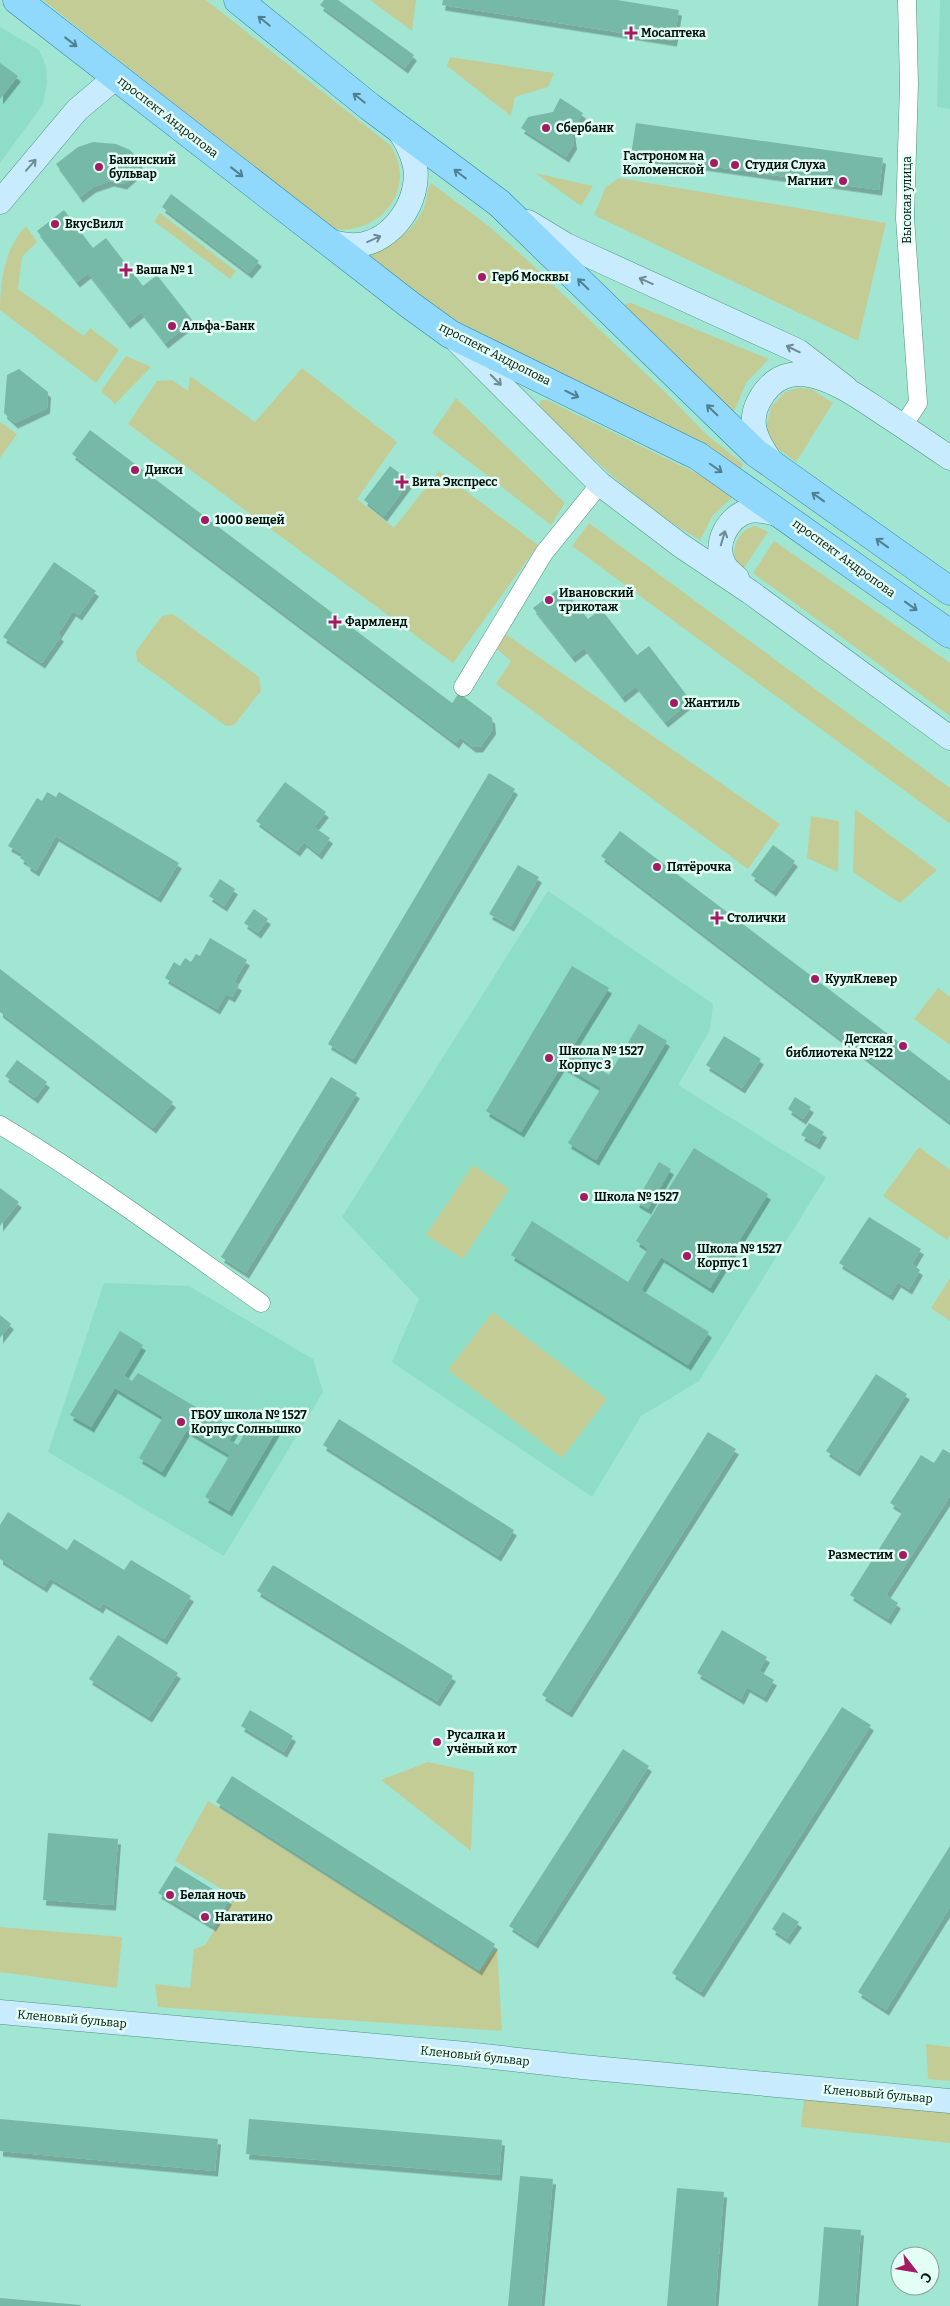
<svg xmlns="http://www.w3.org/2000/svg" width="950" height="2306" font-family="Bitter,serif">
  <defs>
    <filter id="shadow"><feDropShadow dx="3" dy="5.5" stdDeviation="0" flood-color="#0004"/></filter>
  </defs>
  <rect width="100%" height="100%" fill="#a1e6d2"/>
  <path fill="#8eddc6" d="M940 0H950V109L937 107Z
    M0 27 39 50 46 66 47 83 43 104 0 163Z
    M548 891 713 1004 710 1030 678 1085 826 1177 699 1381 641 1416 592 1497 392 1362 419 1299 342 1217Z
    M104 1283 189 1286 313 1359 323 1392 224 1556 48 1452Z"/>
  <path fill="#c4cc96" d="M43 0H206L390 145C419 188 380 236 332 229Z
    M370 0H416L412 31Z
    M450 57 554 73 548 87 515 97 511 116 447 66Z
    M535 173 593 186 581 206Z
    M619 178 886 223 858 341 594 215 606 187Z
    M431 183 490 227 524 257 668 395 706 434 743 464 741 469 710 449 455 320 429 305 370 257V254C394 243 415 231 425 205 427 198 427 188 431 183Z
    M160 213 236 271 230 279 154 221Z
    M26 226 37 242 22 257 18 289 84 336 90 328 119 350 96 383 0 310C0 281 5 247 26 226Z
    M631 303 769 359 746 383 733 414 623 308 625 304Z
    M126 356 151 367 115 404 101 391Z
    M302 368 397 442 357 499 394 528 439 471 538 545 453 663 128 424 157 381 172 380 188 391 190 376 255 422Z
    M798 388 811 389 833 403 796 462 772 445 766 428 771 407 785 392Z
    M456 398 565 503 551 525 432 433Z
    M541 400H547L704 477 734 496 713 515 700 540C643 509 589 453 540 411L538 406Z
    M0 422 17 434 0 458Z
    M589 523 950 788V824L572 546Z
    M756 526 768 532 744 568 735 559C732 545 740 528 756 526Z
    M774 541 950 663V716L753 573Z
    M173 614 259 677 261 691 234 725 226 726 137 661 136 651 162 616Z
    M504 633 780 824 748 869 496 684 511 661 495 647Z
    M855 809 937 870 900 903 853 872Z
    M811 816 839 821 838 872 807 858Z
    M938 988 950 997V1045L914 1019Z
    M919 1147 950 1170V1235L947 1240 883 1196Z
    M473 1165 509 1189 463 1259 426 1235Z
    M950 1278V1321L931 1308Z
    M493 1312 607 1399 562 1458 448 1370Z
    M428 1762 474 1772 471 1851 381 1780Z
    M208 1801 479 1973 497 1948 502 2031 158 2007 155 1984 190 1988 194 1949 205 1945 235 1897 175 1861Z
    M0 1927 122 1937 117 1988 0 1972Z
    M926 2044 950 2047V2081L928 2079Z
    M804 2097 950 2112V2143L801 2127Z"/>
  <path fill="#75b9a6" filter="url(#shadow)" d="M324 0H338L414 55 405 68 320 5Z
    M443 0H617L679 10 674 41 442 5Z
    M0 63 18 76 0 99Z
    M560 98 583 113 572 130 574 144 566 157 521 128 528 117 553 112Z
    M636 123 883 158 879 190 631 155Z
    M93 142 116 144 130 150 139 160 140 170 124 184 111 181 93 187 80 197 56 164 78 147Z
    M171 194 259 261 249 273 162 207Z
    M64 210 93 248 106 238 143 286 157 275 193 321 165 343 141 312 127 323 88 273 77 282 37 231Z
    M19 369 48 392 47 408 15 423 4 413 7 375Z
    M90 430 452 703 459 693 492 718 493 729 480 747H473L460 737 456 743 72 454Z
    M390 466 410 481 384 516 364 500Z
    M54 562 96 591 79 615 73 611 58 634 61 636 42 663 3 637Z
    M562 586 588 619 601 609 637 655 649 646 691 701 665 722 636 686 622 697 584 648 572 657 533 608Z
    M489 773 515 789 353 1059 328 1044Z
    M285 782 326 812 314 827 330 838 319 854 304 842 297 851 256 821Z
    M47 792 56 797 59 792 179 863 158 897 56 836 36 871 27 865 28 863 20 858 23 854 8 846 37 798 42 801Z
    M620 831 950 1081V1122L601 856Z
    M773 845 795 861 773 891 751 875Z
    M518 865 539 877 511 926 489 914Z
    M220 879 235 889 224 906 209 896Z
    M254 909 268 919 258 933 244 923Z
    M210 938 247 960 234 982 239 985 232 997 226 994 217 1009 165 978 174 962 180 966 185 958 191 962 196 954 200 956Z
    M572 966 609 988 570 1051 609 1075 639 1024 667 1041 596 1160 568 1143 601 1088 562 1065 521 1132 486 1111Z
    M0 969 173 1102 153 1128 0 1012Z
    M724 1036 761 1059 742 1088 706 1065Z
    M17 1060 47 1082 35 1098 5 1076Z
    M331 1077 357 1093 246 1273 221 1257Z
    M795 1097 811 1107 803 1119 788 1109Z
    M809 1123 824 1132 817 1144 801 1135Z
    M694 1148 768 1194 710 1288 661 1257 641 1290 709 1332 688 1365 511 1255 532 1221 628 1282 648 1249 636 1241Z
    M659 1162 671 1169 648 1209 636 1202Z
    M0 1188 19 1202 0 1226Z
    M869 1217 921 1249 912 1264 920 1270 909 1289 898 1282 890 1295 839 1263Z
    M0 1315 11 1324 0 1338Z
    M120 1331 143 1345 124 1376 132 1381 138 1373 235 1430 229 1440 238 1445 256 1414 278 1428 229 1511 205 1497 230 1455 187 1430 162 1472 139 1458 163 1417 115 1388 91 1427 70 1415Z
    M876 1374 907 1394 857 1471 826 1451Z
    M339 1419 514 1530 498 1556 323 1445Z
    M708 1432 736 1449 569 1712 542 1695Z
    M943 1449 950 1453V1496L886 1595 898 1603 888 1619 850 1595 903 1511 890 1503 921 1455 934 1463Z
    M8 1512 67 1550 74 1539 124 1570 131 1560 191 1596 164 1639 103 1603 100 1608 50 1578 44 1587 0 1559V1525Z
    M273 1565 453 1676 437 1701 257 1591Z
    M722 1630 767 1657 759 1671 774 1680 764 1697 747 1687 741 1699 697 1673Z
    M118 1635 178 1673 149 1717 89 1679Z
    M842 1707 871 1725 701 1992 672 1973Z
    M250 1710 293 1736 284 1752 241 1726Z
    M623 1749 649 1766 535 1943 509 1926Z
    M232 1776 495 1944 479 1970 216 1802Z
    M48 1833 118 1839 113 1905 43 1900Z
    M950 1846V1907L886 2010 858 1992Z
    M175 1866 229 1899 213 1926 158 1893Z
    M783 1912 799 1922 787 1939 772 1929Z
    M0 2119 218 2139 215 2171 0 2151Z
    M249 2119 502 2140 499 2175 246 2154Z
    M520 2176 553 2179 541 2306H508Z
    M677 2188 724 2192 715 2306H667Z
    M824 2227 861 2230 855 2306H818Z
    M0 2298 81 2305V2306H0Z"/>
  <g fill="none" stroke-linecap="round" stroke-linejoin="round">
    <g stroke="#4e9280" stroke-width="19">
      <path id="street" d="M903 426 918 403 905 218 909 84 907 0
        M463 687 544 553 600 484
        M0 1125C90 1179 175 1242 261 1303"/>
    </g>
    <g stroke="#4e9280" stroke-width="25">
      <path id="secondary" d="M0 202 77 110 116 77
        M528 222 566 245 798 351 846 388
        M327 241C337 243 347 246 357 245 393 242 421 200 415 166 412 151 405 140 397 127
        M458 342 600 484 680 545 750 592 950 738
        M770 460C757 441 747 423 759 401 789 345 848 390 883 413 906 428 928 443 950 458
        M737 578C733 574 727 570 724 564 713 544 728 516 749 511 761 509 772 512 784 516
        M0 2012 466 2054 582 2067 950 2101"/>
    </g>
    <g stroke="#2f83a7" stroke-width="29">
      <path id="primary" d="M17 0 410 305 450 334 698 456 950 634
        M238 0 370 107 499 203 756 453 950 591"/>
    </g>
    <use href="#street" stroke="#fff" stroke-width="18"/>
    <use href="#secondary" stroke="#c8ecfe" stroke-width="24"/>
    <use href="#primary" stroke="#91d9fc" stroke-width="28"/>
  </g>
  <defs><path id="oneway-shaft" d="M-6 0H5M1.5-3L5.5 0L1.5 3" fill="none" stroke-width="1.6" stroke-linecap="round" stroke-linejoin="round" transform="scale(1.25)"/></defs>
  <g stroke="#508090">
    <use href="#oneway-shaft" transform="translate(264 21) rotate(-141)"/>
    <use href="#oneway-shaft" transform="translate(71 42) rotate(38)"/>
    <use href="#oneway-shaft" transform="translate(359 98) rotate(-141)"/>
    <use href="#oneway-shaft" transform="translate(237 172) rotate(38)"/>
    <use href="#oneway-shaft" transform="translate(460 174) rotate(-143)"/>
    <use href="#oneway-shaft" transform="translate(583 284) rotate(-136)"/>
    <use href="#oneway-shaft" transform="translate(572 394) rotate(26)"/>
    <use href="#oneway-shaft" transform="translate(712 410) rotate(-136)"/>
    <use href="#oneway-shaft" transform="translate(716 468) rotate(35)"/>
    <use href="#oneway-shaft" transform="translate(818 497) rotate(-144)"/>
    <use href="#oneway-shaft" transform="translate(882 543) rotate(-144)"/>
    <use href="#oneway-shaft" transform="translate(911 606) rotate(36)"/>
  </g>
  <g stroke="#6e8a92">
    <use href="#oneway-shaft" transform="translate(31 165) rotate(-49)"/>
    <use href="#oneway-shaft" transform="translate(374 239) rotate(-24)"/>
    <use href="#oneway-shaft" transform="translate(646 281) rotate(-156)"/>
    <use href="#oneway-shaft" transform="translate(793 349) rotate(-154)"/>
    <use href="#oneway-shaft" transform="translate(496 380) rotate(45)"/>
    <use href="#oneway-shaft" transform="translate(723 538) rotate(-73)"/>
  </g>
  <g fill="#a41b64" stroke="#e3fef5" stroke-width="2">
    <path d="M628.5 25.5h5v5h5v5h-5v5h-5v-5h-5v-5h5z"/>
    <circle cx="546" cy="128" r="5"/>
    <circle cx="714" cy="163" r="5"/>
    <circle cx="735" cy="165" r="5"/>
    <circle cx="99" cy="167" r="5"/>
    <circle cx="843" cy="181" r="5"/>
    <circle cx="55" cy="224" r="5"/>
    <path d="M123.5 262.5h5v5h5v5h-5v5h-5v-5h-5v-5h5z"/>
    <circle cx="482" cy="277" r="5"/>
    <circle cx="172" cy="326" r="5"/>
    <circle cx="135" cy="470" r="5"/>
    <path d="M399.5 474.5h5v5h5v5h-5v5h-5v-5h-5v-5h5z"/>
    <circle cx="205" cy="520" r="5"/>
    <circle cx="549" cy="600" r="5"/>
    <path d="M332.5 614.5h5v5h5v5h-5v5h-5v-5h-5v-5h5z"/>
    <circle cx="674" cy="703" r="5"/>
    <circle cx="657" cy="867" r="5"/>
    <path d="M714.5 910.5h5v5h5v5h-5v5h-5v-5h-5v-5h5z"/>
    <circle cx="815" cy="979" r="5"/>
    <circle cx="903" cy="1046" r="5"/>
    <circle cx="549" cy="1058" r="5"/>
    <circle cx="584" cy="1197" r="5"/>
    <circle cx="687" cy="1256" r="5"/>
    <circle cx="181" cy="1422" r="5"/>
    <circle cx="903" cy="1555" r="5"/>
    <circle cx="437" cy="1742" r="5"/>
    <circle cx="170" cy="1895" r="5"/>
    <circle cx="205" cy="1917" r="5"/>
  </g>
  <g text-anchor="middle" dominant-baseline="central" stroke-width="5" stroke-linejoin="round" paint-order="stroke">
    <g font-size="12" font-weight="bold" fill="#00130d" stroke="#e3fef5" text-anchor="start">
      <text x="641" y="33">Мосаптека</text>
      <text x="556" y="128">Сбербанк</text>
      <text x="704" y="156" text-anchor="end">Гастроном на<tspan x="704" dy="14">Коломенской</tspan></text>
      <text x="109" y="160">Бакинский<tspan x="109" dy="14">бульвар</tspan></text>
      <text x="745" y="165">Студия Слуха</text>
      <text x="833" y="181" text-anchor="end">Магнит</text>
      <text x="65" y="224">ВкусВилл</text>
      <text x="136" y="270">Ваша № 1</text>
      <text x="492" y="277">Герб Москвы</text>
      <text x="182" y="326">Альфа-Банк</text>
      <text x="145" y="470">Дикси</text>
      <text x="412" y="482">Вита Экспресс</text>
      <text x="215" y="520">1000 вещей</text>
      <text x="559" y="593">Ивановский<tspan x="559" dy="14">трикотаж</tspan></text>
      <text x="345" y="622">Фармленд</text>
      <text x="684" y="703">Жантиль</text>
      <text x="667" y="867">Пятёрочка</text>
      <text x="727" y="918">Столички</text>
      <text x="825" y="979">КуулКлевер</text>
      <text x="893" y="1039" text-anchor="end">Детская<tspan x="893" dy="14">библиотека №122</tspan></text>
      <text x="559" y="1051">Школа № 1527<tspan x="559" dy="14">Корпус 3</tspan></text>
      <text x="594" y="1197">Школа № 1527</text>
      <text x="697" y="1249">Школа № 1527<tspan x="697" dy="14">Корпус 1</tspan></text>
      <text x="191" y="1415">ГБОУ школа № 1527<tspan x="191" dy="14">Корпус Солнышко</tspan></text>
      <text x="893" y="1555" text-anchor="end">Разместим</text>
      <text x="447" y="1735">Русалка и<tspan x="447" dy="14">учёный кот</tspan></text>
      <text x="180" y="1895">Белая ночь</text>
      <text x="215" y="1917">Нагатино</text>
    </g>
    <g font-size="12" fill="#00130d" stroke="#e3fef5">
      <text transform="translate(168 117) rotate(38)">проспект Андропова</text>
      <text transform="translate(907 200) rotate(-90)">Высокая улица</text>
      <text transform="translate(495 354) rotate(27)">проспект Андропова</text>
      <text transform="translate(844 558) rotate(36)">проспект Андропова</text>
      <text transform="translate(72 2019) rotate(5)">Кленовый бульвар</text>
      <text transform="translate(475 2056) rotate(6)">Кленовый бульвар</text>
      <text transform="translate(878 2094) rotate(5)">Кленовый бульвар</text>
    </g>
  </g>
  <g transform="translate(915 2271) rotate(121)"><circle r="24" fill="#e3fef5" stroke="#88a098"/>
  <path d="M0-4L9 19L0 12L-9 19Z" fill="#a41b64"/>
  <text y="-8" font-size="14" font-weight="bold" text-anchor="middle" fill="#00130d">С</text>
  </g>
</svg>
